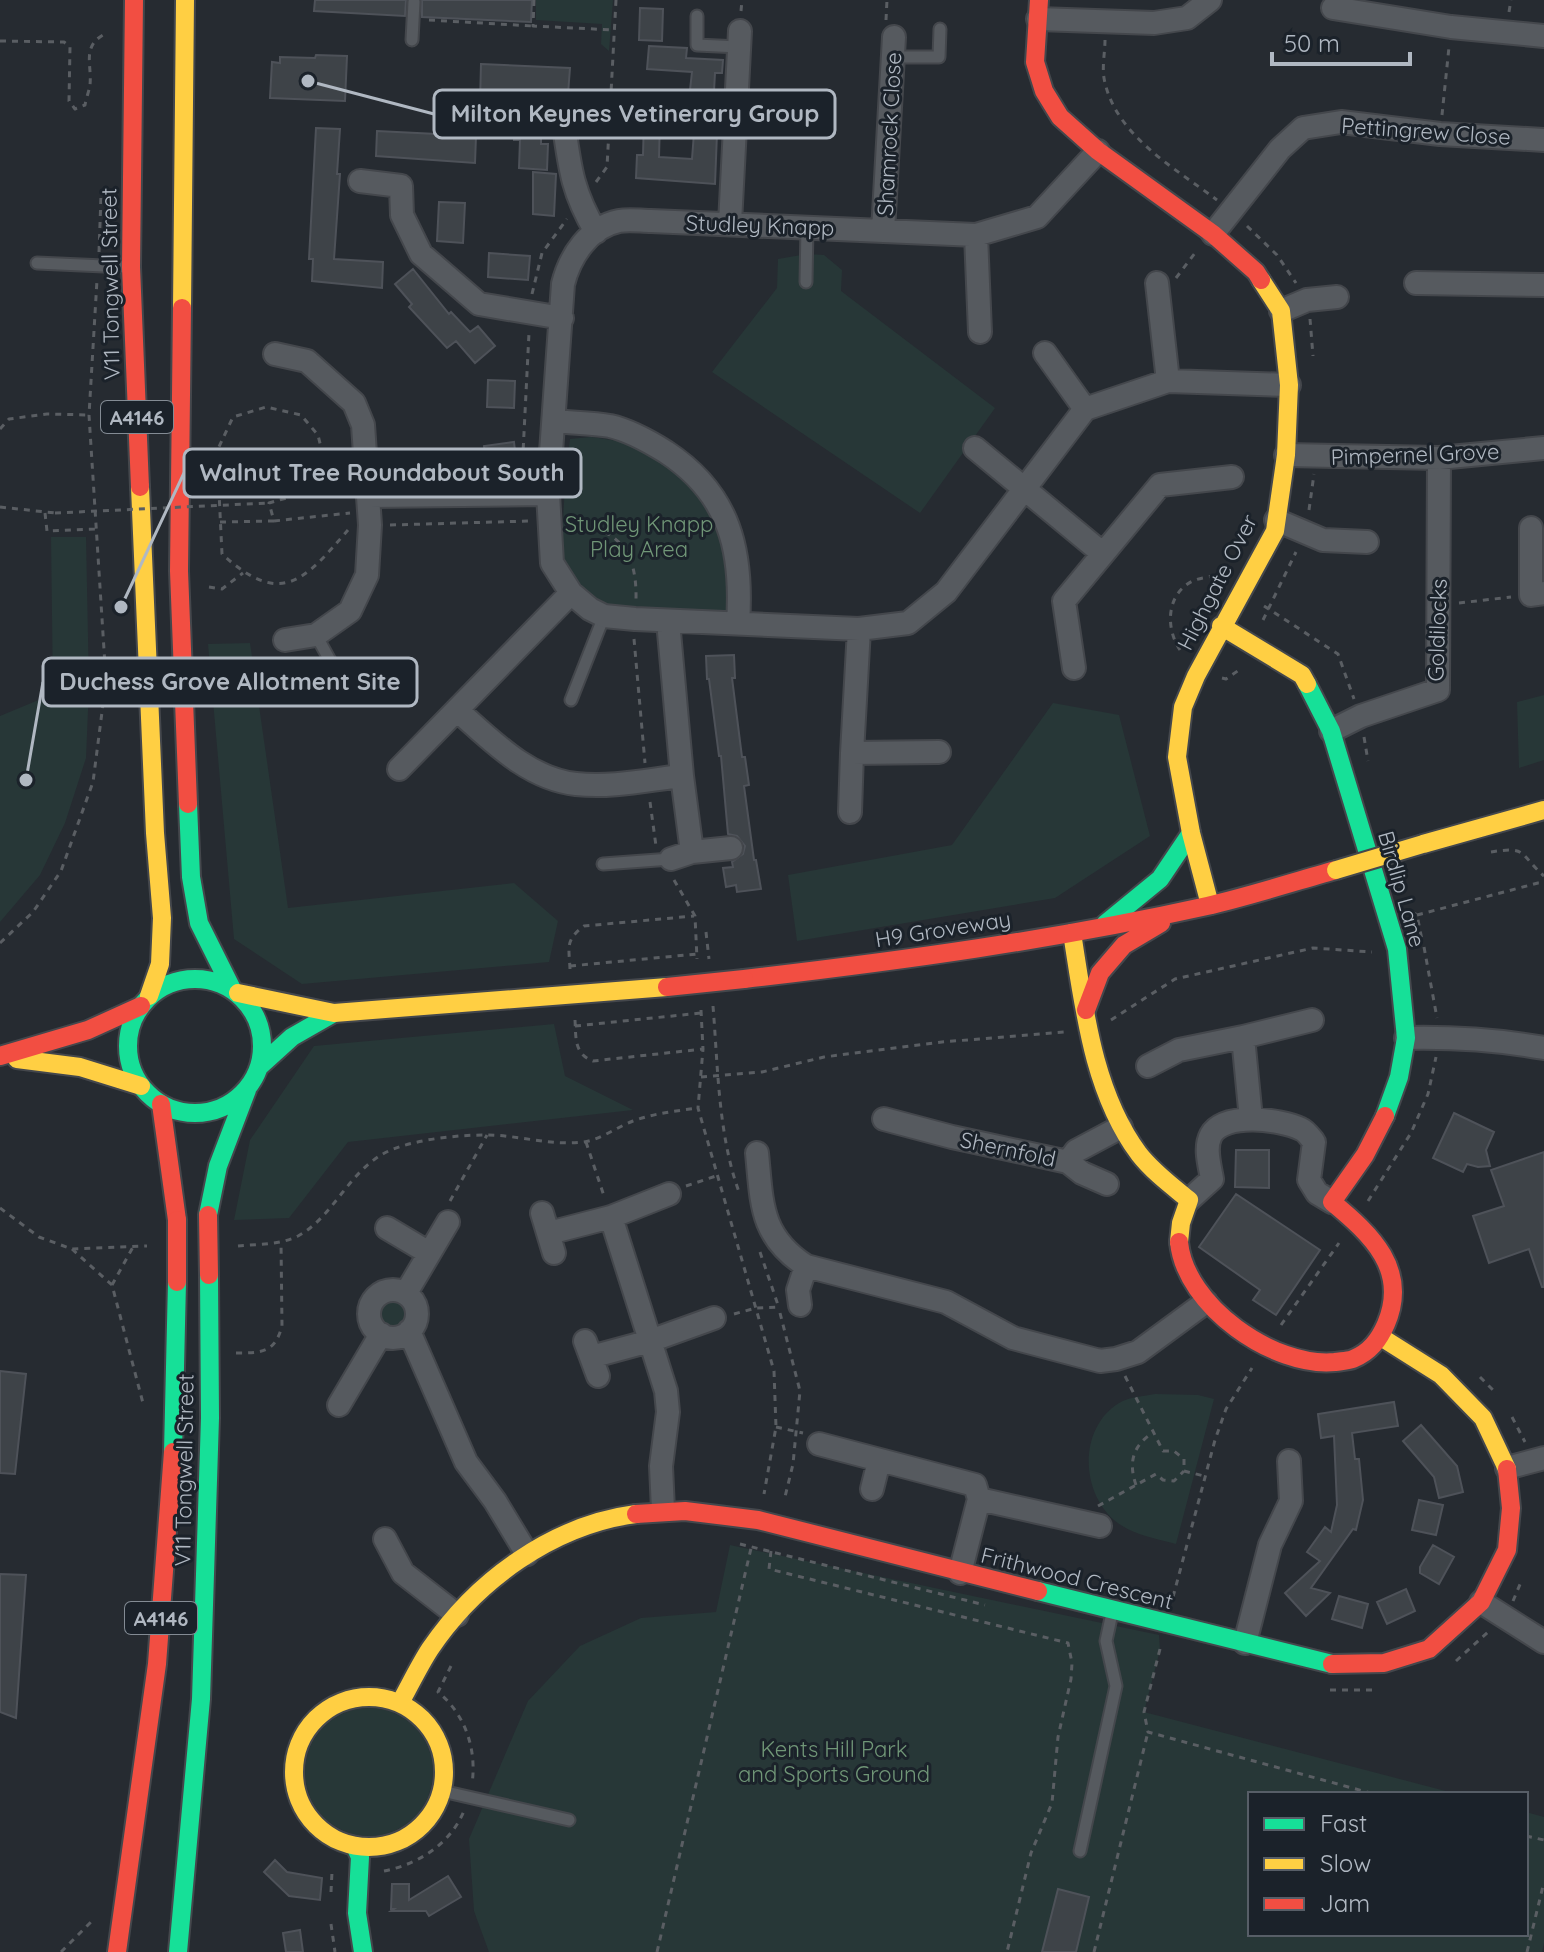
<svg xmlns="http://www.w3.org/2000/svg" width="1544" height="1952" font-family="Quicksand,sans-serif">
  <rect width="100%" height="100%" fill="#262b31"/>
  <path fill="#273737" d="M536 0H613L609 51 601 44 602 24 536 20Z
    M807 254 824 255 842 270 841 291 995 408 920 513 712 372 777 288 778 259Z
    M591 437C603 439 616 440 627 443 670 455 724 505 729 551 731 573 729 596 729 619 675 615 581 626 563 561 561 552 563 540 563 530 563 500 567 469 570 439Z
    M51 537H86L89 687 86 758 65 823 40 875 0 922V716L53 694Z
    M250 643 288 908 514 883 558 921 549 962 302 984 234 939 208 644Z
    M1544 695V760L1519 768 1517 702Z
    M1053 703 1119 715 1150 836 1055 898 797 941 788 875 952 845Z
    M554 1024 565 1076 633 1110 348 1142 289 1218 234 1220 250 1140 314 1046Z
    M377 1313a16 16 0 1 1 32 0a16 16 0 1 1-32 0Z
    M1155 1394 1198 1395 1214 1399 1176 1544C1154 1538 1132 1535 1114 1520 1080 1490 1079 1428 1119 1403 1129 1397 1144 1396 1155 1394Z
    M730 1545 1159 1635 1160 1650 1144 1712 1457 1794H1250V1934H1526V1812L1544 1817V1943L1542 1952H489L474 1911 469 1839 528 1701 580 1646 641 1618 716 1612Z
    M305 1772a64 64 0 1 1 128 0a64 64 0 1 1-128 0Z"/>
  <path fill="#3e4348" stroke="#4e5259" stroke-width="2" d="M315 0H406L405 16 314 11Z
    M422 0H532L531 22 422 17Z
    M640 8 663 9 662 41 639 40Z
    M649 46 687 48 686 58 723 60 722 73H715L714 91 690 90 692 72 647 69Z
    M316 55 347 56 345 101 270 98 272 62 280 63V57L315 58Z
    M481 64 570 68 567 107 541 106V144H548L547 170 519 168 520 140H514L513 105 480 103Z
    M696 107 718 108 715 184 636 178 637 155H643L644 120H660L659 157 692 159Z
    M316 128 340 129 337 174H340L334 259 383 262 382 288 312 281 313 259H309Z
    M377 131 476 136 475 163 376 156Z
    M533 172 556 174 554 216 533 214Z
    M439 202 465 203 463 243 437 241Z
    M489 253 530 256 528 280 488 277Z
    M413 269 449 314 451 312 470 332 478 326 495 346 475 363 456 341 447 348 409 307 412 304 395 284Z
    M488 380 515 381 514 408 487 407Z
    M514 442 517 468 487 472 484 446Z
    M734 655 735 678H732L742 757H745L749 785 744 786 754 860H756L761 889 737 892 736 885 726 887 723 868 733 867 732 862 743 854 745 846 737 836 728 834 721 756H719L709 679H707L706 656Z
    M1454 1113 1494 1132 1486 1150 1490 1166 1478 1167 1467 1164 1463 1172 1433 1158Z
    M1236 1150H1269V1188L1235 1187Z
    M1544 1152V1287H1542L1529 1249 1489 1263 1473 1216 1504 1206 1491 1170Z
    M1236 1194 1320 1250 1276 1315 1253 1300 1260 1290 1199 1247Z
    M0 1371 26 1374 15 1474 0 1473Z
    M1394 1402 1398 1426 1352 1433 1355 1459H1359L1363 1500 1356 1530 1353 1529 1311 1588 1330 1593 1306 1616 1285 1593 1320 1561 1307 1552 1325 1527 1331 1532 1337 1505 1334 1436 1321 1438 1318 1414Z
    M1421 1425 1457 1466 1463 1492 1439 1498 1434 1477 1403 1441Z
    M1419 1500 1443 1505 1436 1535 1412 1530Z
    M1433 1545 1454 1557 1439 1584 1420 1573V1567Z
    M0 1574 26 1575 16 1718 0 1712Z
    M1406 1589 1415 1611 1387 1624 1377 1602Z
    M1339 1596 1368 1604 1362 1628 1332 1619Z
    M275 1860 287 1872 322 1878 320 1900 289 1896 264 1872Z
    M448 1876 461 1897 429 1916 426 1911H391L394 1909H391L392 1884H409V1900Z
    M1058 1889 1089 1897 1076 1952H1042Z
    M300 1930 303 1952H286L283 1933Z"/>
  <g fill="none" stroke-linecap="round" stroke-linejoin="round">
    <g stroke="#44474c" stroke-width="15">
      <path id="lane" d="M697 16V45L739 47
        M412 40 414 2
        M893 57H939L940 29
        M645 97 737 100
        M37 263 126 267
        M806 282 807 227
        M316 635 338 675
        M571 700 604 616
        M603 864 671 859
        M442 1791 569 1820
        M1080 1851 1116 1686 1106 1641 1112 1613"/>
    </g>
    <g stroke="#44474c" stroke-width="26">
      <path id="street" d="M1333 8 1451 27 1544 36
        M1038 19 1154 23 1187 18 1210 0
        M564 126C570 170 573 193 596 232
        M1098 151 1037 217 976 235 651 221C641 221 629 219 619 221 589 227 570 256 563 284L548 494 552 563 571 593 590 609 604 616 635 619 859 629 908 623 946 592 1085 409 1168 381 1289 385
        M360 181 401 186 402 215 421 254 479 304 562 318
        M730 223 740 31
        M883 231 894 37
        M1213 234 1280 149 1303 128 1341 122 1440 134 1544 140
        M976 235 980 332
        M1157 283 1168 381
        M1416 283 1544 285
        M1281 311 1307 300 1337 297
        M1045 353 1085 409
        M275 354 307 361 354 403 363 425 370 525 367 575 350 611 316 635 285 640
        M554 421C573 423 592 423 610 426 628 430 650 442 666 452 730 494 743 551 738 623
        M975 448 1102 553
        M1286 455 1439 458 1544 448
        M369 496 548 494
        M1276 520 1323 540 1367 542
        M1531 528V595L1544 593
        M668 621 682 776 692 852
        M859 629 852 753 939 752
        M1074 668 1064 601 1160 485 1232 477
        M457 710C491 740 528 779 576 784 611 788 647 780 682 776
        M1331 731 1361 716 1438 690 1439 458
        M399 769 571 593
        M850 812 852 753
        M671 859 692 852 731 848
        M1406 1038C1452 1037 1499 1040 1544 1048
        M1148 1066 1179 1050 1243 1037
        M884 1119 952 1137 1068 1162 1076 1151 1121 1127
        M1251 1119 1243 1037 1312 1020
        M757 1153C762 1204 760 1236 806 1266L946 1302 1013 1338 1100 1361 1116 1359 1138 1352 1206 1302
        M1068 1162 1082 1173 1107 1184
        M1189 1200 1212 1179C1210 1166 1204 1148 1211 1135 1224 1112 1280 1119 1301 1129 1306 1131 1310 1137 1314 1142L1309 1180 1317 1193 1332 1202
        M542 1213 554 1253
        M611 1217 666 1391 668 1412 661 1466 663 1510
        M387 1228 429 1253
        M549 1233 611 1217 669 1194
        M369 1314a24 24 0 1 1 48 0a24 24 0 1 1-48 0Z
        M406 1293 448 1222
        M800 1305 798 1290 806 1266
        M409 1331 466 1462 495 1501 527 1554
        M585 1341 598 1376
        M591 1357 650 1341 714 1318
        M339 1405 381 1334
        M819 1444 975 1485 979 1499 1100 1526
        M1507 1468 1544 1458
        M872 1489 879 1461
        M385 1539 403 1573 457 1615
        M960 1573 979 1499
        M1481 1602 1544 1642
        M1245 1643 1270 1545 1291 1501 1289 1461"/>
    </g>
    <g stroke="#44474c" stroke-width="22">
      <path id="fast" d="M1307 684 1331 731 1397 949 1406 1038 1399 1077 1385 1116
        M188 804 191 877 199 923 232 989
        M1105 924 1160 879 1191 833
        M128 1046a67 67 0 1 1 134 0a67 67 0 1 1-134 0Z
        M260 1066 292 1037 334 1013
        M208 1215 218 1166 247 1090
        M173 1452 177 1282
        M1038 1591 1332 1664
        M355 1846 360 1857 357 1913 363 1952
        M178 1952 201 1699 210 1418 209 1275"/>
    </g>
    <g stroke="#44474c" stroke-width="22">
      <path id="slow" d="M182 308 185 0
        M140 487 155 833 162 918 160 964 149 996
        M1221 626 1302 675 1307 684
        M1423 844 1544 810
        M1210 905 1191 833 1177 757 1183 707 1196 676 1275 531 1286 455 1289 385 1281 311 1261 280
        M1072 933C1084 1008 1093 1092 1139 1154 1153 1172 1172 1186 1189 1200L1181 1223 1179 1242
        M238 993 334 1013 667 987
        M17 1059 80 1067 141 1086
        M1384 1339 1441 1375 1483 1418 1507 1469
        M294 1772a75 75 0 1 1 150 0a75 75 0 1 1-150 0Z
        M400 1703C410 1685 419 1666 430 1649 476 1581 552 1525 636 1514"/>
    </g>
    <g stroke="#44474c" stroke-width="22">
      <path id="jam" d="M134 0 131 267 140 487
        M1039 0 1035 62 1044 91 1060 117 1098 151 1213 234 1256 272 1261 280
        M182 308 179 571 188 804
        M744 979C899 961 1054 940 1207 906 1250 896 1293 882 1336 870
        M1086 1010 1100 973 1124 945 1161 923
        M0 1056 88 1030 141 1006
        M161 1104 177 1220
        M1179 1242C1185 1306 1274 1368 1335 1362 1341 1361 1348 1361 1353 1359 1370 1352 1379 1340 1386 1324 1409 1270 1372 1235 1332 1202L1365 1155 1385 1116
        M636 1514 685 1511 758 1520 1038 1591
        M1332 1664 1384 1663 1429 1649 1481 1602 1507 1550 1511 1508 1507 1469
        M117 1952 157 1664 173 1452"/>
    </g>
    <path stroke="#5a5e63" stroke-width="3" stroke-dasharray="6 6" stroke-linecap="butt" d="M534 0 533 26 614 30
      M741 11 742 0
      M1509 12 1511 0
      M429 20 533 26
      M886 20 887 0
      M1105 40C1105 52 1102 66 1104 78 1114 135 1175 168 1217 200
      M0 41 64 42 70 47 69 101 75 109 85 105C86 99 89 91 90 85 92 65 82 47 103 35
      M1442 115 1449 47
      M596 182 607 167 616 0
      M1247 226 1277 255 1296 283
      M99 252 101 196
      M1176 278 1195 253
      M532 294 542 253 567 219
      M1310 319 1313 356
      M0 429 9 419 47 414 89 415
      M522 473 529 333
      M0 507 55 513
      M1309 510 1314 474
      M45 513 47 531 96 529
      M274 521 350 513
      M220 522 274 521 269 503 311 491 325 464 318 435 301 415 266 407 233 417 217 451 222 554C281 608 304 581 348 530
      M570 523C618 528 637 551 636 599
      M390 525 530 521
      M209 587 222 589 243 573
      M1459 603 1511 597
      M1264 606 1338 654 1354 699
      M1263 620 1296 552
      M634 639 645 763
      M1180 650C1165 628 1166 592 1195 580 1201 578 1208 577 1214 576L1219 579
      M1222 678 1226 679 1242 668
      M1364 737 1368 761
      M650 802 656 846
      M1491 852C1528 846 1519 854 1544 876
      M674 880 695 916 697 959
      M1411 911 1417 915 1422 940
      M1417 915 1538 883H1544
      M706 932 709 959
      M0 943 33 912 61 871 93 782 106 681 89 415 97 280
      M1424 947 1437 1018
      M570 966 697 954
      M570 969C569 947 565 940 584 926L694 916
      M713 1006C718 1067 718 1134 739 1192
      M701 1010 703 1049 698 1108 774 1371 776 1427 764 1494
      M575 1020C576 1038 574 1054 593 1061L703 1049
      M1111 1020 1175 979 1313 948 1372 952
      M575 1026 701 1013
      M701 1077 762 1072 824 1057 942 1042 1065 1032
      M586 1142 605 1199
      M686 1186 716 1176
      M450 1201 487 1135
      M1368 1201 1411 1133 1428 1094 1436 1057
      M0 1208 39 1237 72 1249 147 1246
      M238 1246C257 1244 280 1245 298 1236 335 1216 350 1167 391 1150 418 1139 457 1135 486 1135 519 1135 550 1146 583 1142 600 1140 617 1127 633 1121 655 1113 676 1111 698 1108
      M72 1249 112 1285 144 1407
      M760 1252 778 1305
      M112 1285 133 1247
      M780 1313 800 1391 793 1464 784 1501
      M734 1314 756 1308 781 1307
      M1281 1325 1339 1243
      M236 1353C261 1353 275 1353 282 1326L281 1242
      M1125 1376 1163 1451H1174L1184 1459V1471
      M1480 1377 1497 1394
      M1512 1417 1525 1442
      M776 1427 803 1433
      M1184 1471 1204 1476
      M1136 1485C1128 1462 1133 1445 1154 1432
      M1098 1506 1156 1474 1163 1480 1174 1481 1184 1471
      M740 1544 985 1605
      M771 1551 769 1569 1068 1643 1072 1663 1071 1679 1058 1737 1052 1803 1031 1853 1007 1952
      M1173 1597 1215 1440 1226 1409 1252 1368
      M1513 1601 1521 1582
      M1160 1649 1144 1712 1148 1732 1374 1794
      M1456 1661 1488 1632
      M451 1666 438 1692C465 1714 477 1749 472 1784
      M1330 1690H1378
      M1526 1836 1544 1840
      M384 1871C419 1864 450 1844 464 1811
      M331 1892 332 1872
      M331 1924 335 1952
      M61 1952 93 1920
      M657 1952 752 1544
      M1094 1952 1148 1732
      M1527 1952 1544 1882"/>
    <use href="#lane" stroke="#565a5f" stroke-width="11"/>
    <use href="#street" stroke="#565a5f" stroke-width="22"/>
    <use href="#fast" stroke="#16e098" stroke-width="18"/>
    <use href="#slow" stroke="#ffcf43" stroke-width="18"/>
    <use href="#jam" stroke="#f24e42" stroke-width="18"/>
    <g stroke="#44474c" stroke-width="22" stroke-linecap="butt">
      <path id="slow-bridge" d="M1336 870 1423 844"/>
    </g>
    <g stroke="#44474c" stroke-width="22" stroke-linecap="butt">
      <path id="jam-bridge" d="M667 987 744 979
        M208 1215 209 1275
        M177 1220V1282"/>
    </g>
    <path stroke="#5a5e63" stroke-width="3" stroke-dasharray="6 6" stroke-linecap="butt" d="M55 513 269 503"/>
    <use href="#slow-bridge" stroke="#ffcf43" stroke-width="18"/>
    <use href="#jam-bridge" stroke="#f24e42" stroke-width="18"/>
  </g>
  <g text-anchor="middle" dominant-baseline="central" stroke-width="6" stroke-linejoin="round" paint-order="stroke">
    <g fill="#1b222a" stroke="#838b94" stroke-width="2">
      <rect x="101" y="401" width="72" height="32" rx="6"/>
      <rect x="125" y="1602" width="72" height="32" rx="6"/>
    </g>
    <g font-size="20" font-weight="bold" fill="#b0b8c2">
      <text x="137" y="417">A4146</text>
      <text x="161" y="1618">A4146</text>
    </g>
    <g font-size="22" fill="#b0b8c2" stroke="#1b222a">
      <text transform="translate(1426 131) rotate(4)">Pettingrew Close</text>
      <text transform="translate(889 134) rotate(-87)">Shamrock Close</text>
      <text transform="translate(760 225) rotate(2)">Studley Knapp</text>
      <text transform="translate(110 284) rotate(-91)">V11 Tongwell Street</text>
      <text transform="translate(1415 454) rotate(-2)">Pimpernel Grove</text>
      <text transform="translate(1217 582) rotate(-63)">Highgate Over</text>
      <text transform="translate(1437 630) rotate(-88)">Goldilocks</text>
      <text transform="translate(1402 889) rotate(74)">Birdlip Lane</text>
      <text transform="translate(943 929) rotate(-9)">H9 Groveway</text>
      <text transform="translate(1008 1149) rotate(12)">Shernfold</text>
      <text transform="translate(184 1470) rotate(-89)">V11 Tongwell Street</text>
      <text transform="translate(1077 1578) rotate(14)">Frithwood Crescent</text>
    </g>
    <g font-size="22" fill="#709677" stroke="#1b222a">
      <text x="639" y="524">Studley Knapp<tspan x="639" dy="25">Play Area</tspan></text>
      <text x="834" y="1749">Kents Hill Park<tspan x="834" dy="25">and Sports Ground</tspan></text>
    </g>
  </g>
  <path fill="none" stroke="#b0b8c2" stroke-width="3" d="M308 81L434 114M121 607L184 473M26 780L43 682"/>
  <g fill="#b0b8c2" stroke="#1b222a" stroke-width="3">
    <circle cx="308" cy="81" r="8"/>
    <circle cx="121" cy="607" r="8"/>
    <circle cx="26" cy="780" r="8"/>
  </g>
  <g fill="#1b222a" stroke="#b0b8c2" stroke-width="3">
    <rect x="434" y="90" width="401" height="48" rx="8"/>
    <rect x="184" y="449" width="397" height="48" rx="8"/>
    <rect x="43" y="658" width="374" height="48" rx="8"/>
  </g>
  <g font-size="24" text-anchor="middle" font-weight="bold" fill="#b0b8c2">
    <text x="635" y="122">Milton Keynes Vetinerary Group</text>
    <text x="382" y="481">Walnut Tree Roundabout South</text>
    <text x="230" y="690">Duchess Grove Allotment Site</text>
  </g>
  <rect x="1248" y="1792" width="280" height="144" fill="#1b222a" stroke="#575e67" stroke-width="2"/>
  <rect x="1264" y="1818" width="40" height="12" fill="#16e098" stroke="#575e67" stroke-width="2"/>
  <text x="1320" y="1832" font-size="24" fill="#b0b8c2">Fast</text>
  <rect x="1264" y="1858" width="40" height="12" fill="#ffcf43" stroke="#575e67" stroke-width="2"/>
  <text x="1320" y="1872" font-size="24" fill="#b0b8c2">Slow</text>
  <rect x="1264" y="1898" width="40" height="12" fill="#f24e42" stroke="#575e67" stroke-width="2"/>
  <text x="1320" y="1912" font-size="24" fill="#b0b8c2">Jam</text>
  <path d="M1272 52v12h138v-12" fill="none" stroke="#b0b8c2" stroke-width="4"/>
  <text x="1284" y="52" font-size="24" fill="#b0b8c2" stroke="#1b222a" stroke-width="6" paint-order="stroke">50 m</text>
</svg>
